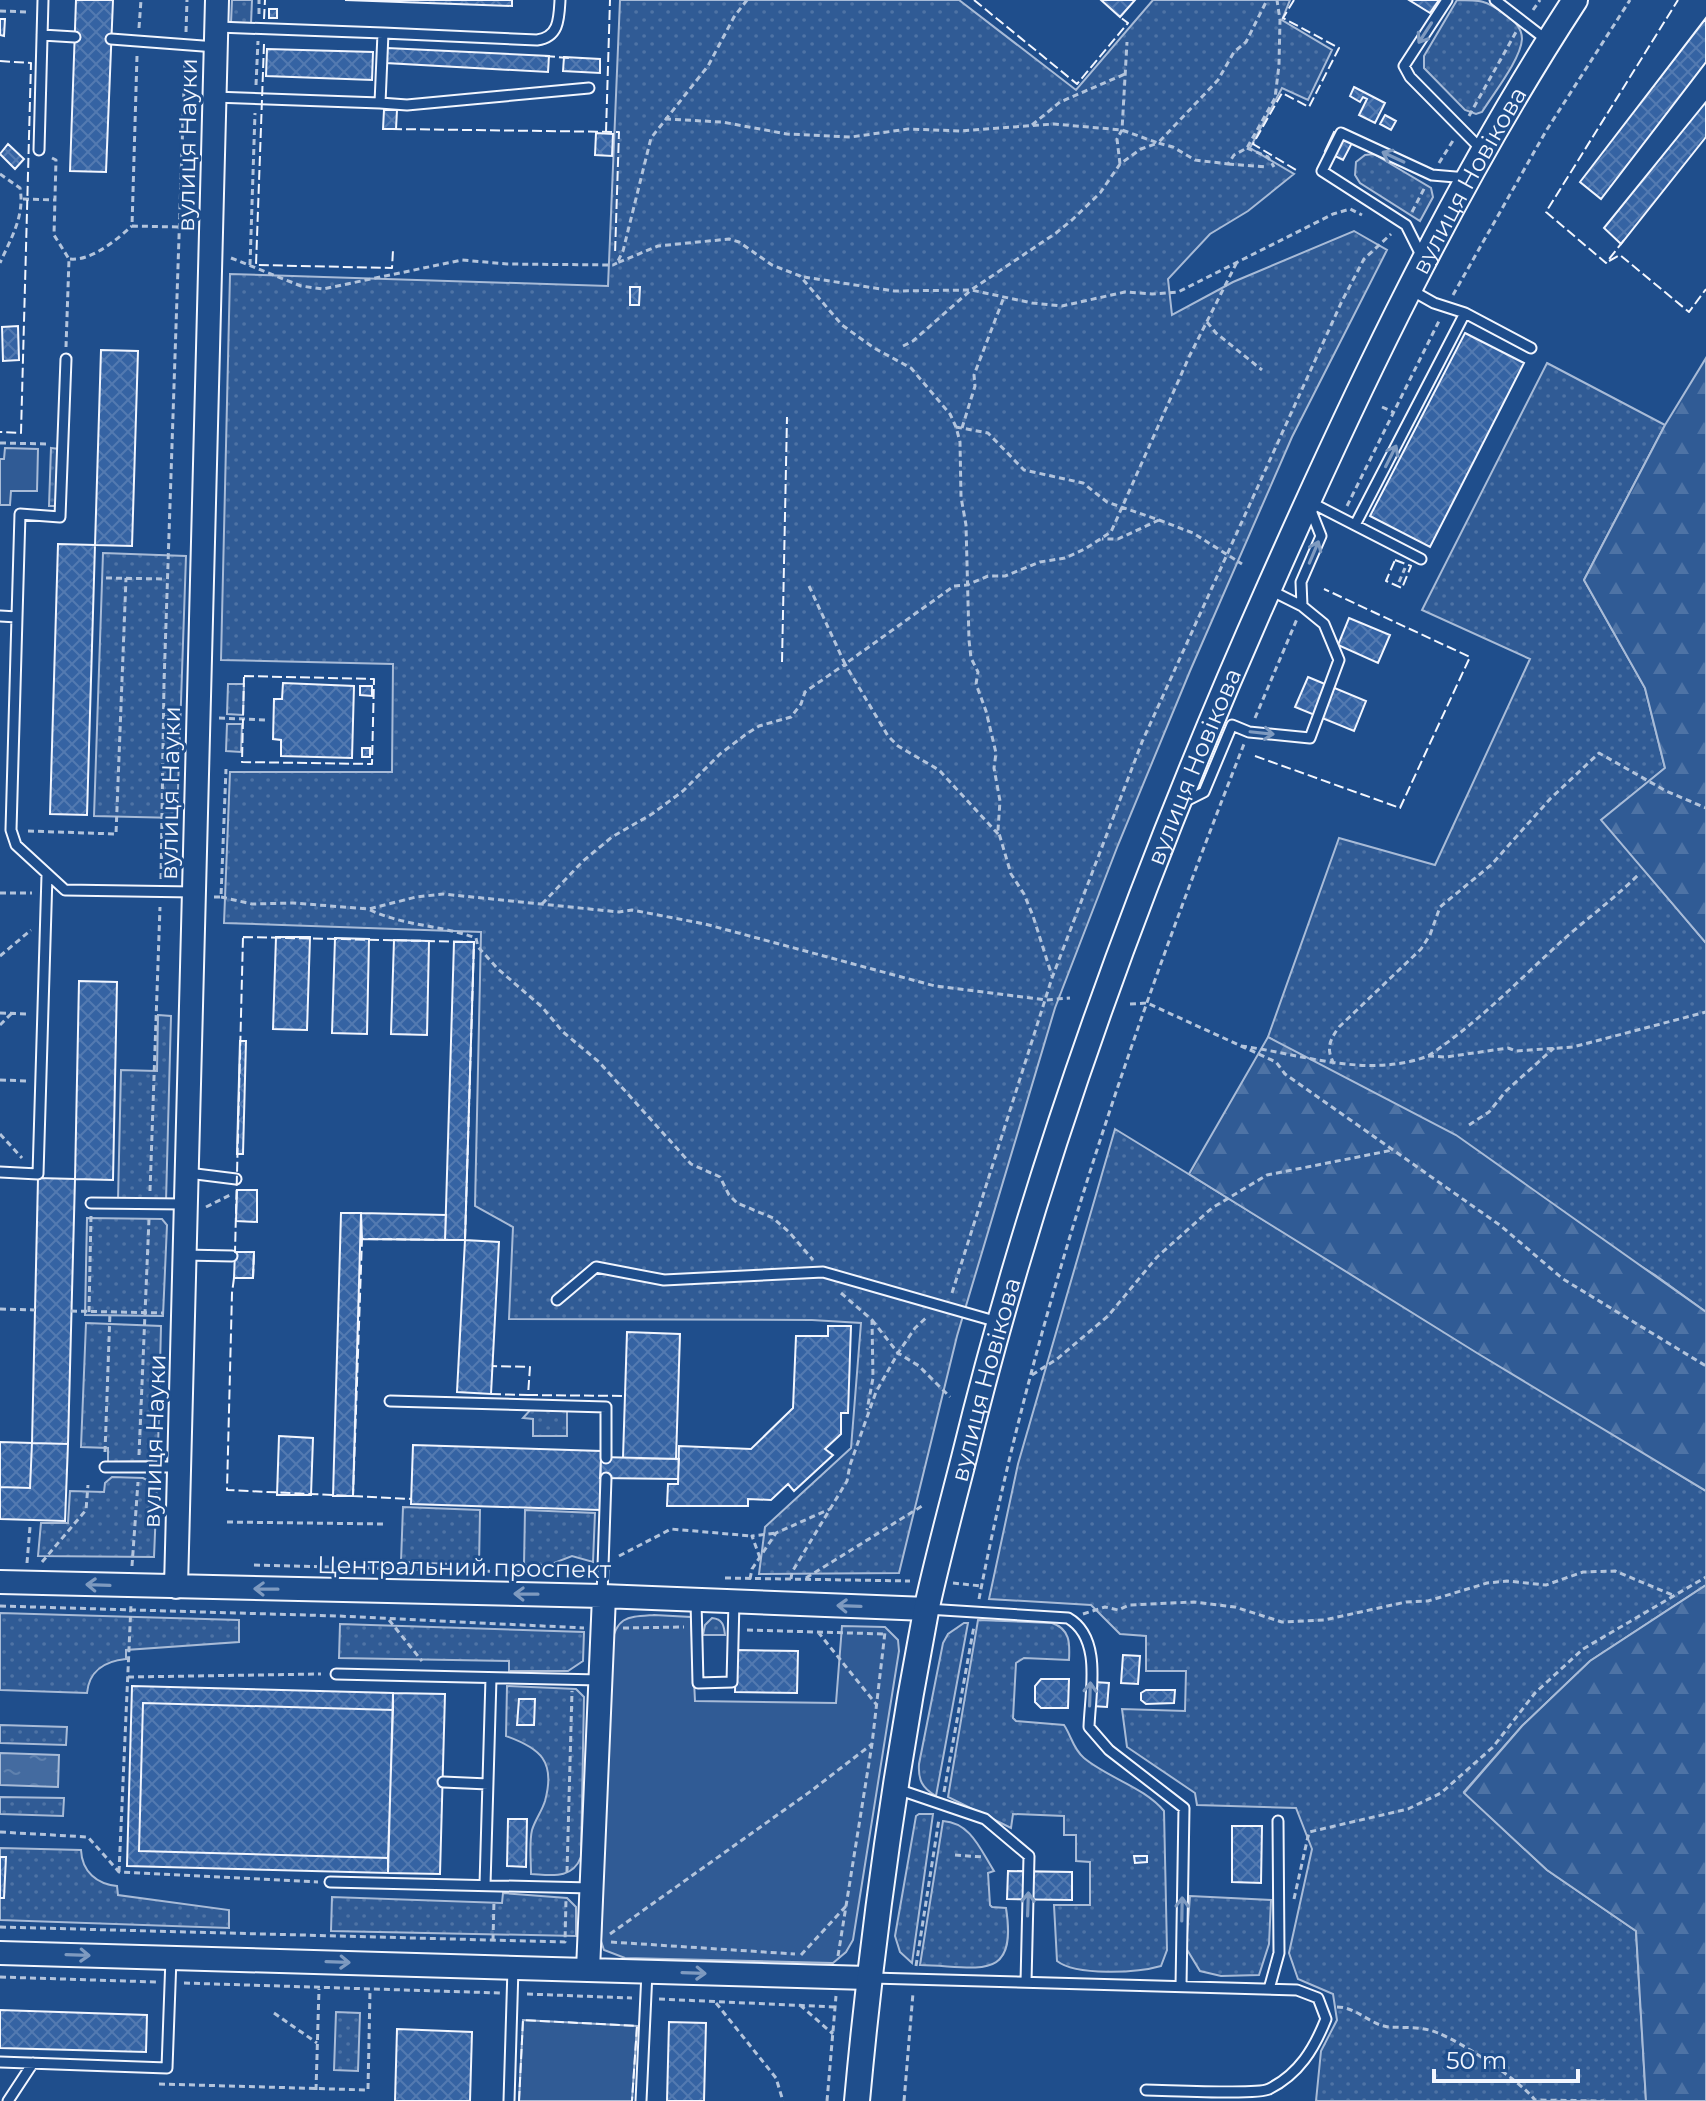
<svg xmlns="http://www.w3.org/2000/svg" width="1706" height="2101" font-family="Montserrat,sans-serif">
  <defs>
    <pattern id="grass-dots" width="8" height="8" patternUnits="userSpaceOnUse" patternTransform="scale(2)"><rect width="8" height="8" fill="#305b95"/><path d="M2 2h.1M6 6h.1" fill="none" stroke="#4e73a5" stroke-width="1.8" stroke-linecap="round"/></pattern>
    <pattern id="forest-firs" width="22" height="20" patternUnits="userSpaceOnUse" patternTransform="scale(2)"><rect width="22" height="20" fill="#305b95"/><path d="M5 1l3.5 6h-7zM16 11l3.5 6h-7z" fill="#4e73a5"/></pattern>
    <pattern id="water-ripples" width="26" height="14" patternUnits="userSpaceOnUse" patternTransform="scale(2)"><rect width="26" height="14" fill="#446ba0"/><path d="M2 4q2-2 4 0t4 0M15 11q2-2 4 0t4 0" fill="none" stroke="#5f81ae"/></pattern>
    <pattern id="building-cross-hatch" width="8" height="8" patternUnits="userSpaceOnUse" patternTransform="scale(2)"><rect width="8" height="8" fill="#3563a3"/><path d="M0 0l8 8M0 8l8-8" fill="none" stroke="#537ab1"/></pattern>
  </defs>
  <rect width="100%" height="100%" fill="#1f4e8c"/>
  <path fill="url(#grass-dots)" stroke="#a8bbd7" stroke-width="2" d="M232 0H252L251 24 231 23Z
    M620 0H959L1076 90 1153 0H1290L1282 20 1332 50 1308 100 1282 88 1250 148 1294 174 1248 211 1210 234 1168 279 1172 315 1233 282 1354 231 1387 250 1292 437 1190 671 1118 845 1055 1008 957 1336 899 1573 759 1574 765 1527 851 1448 861 1323 812 1320 509 1319 513 1227 475 1206 481 932 224 923 230 772H392L393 664 221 660 230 274 608 286Z
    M1457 0C1481 0 1485 0 1505 14 1513 20 1522 27 1522 39 1521 59 1493 94 1482 112L1476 114 1465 110 1424 68V56Z
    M1374 154 1431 188 1433 197 1420 221 1360 183 1355 175 1356 162 1365 155Z
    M1547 363 1665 425 1584 580 1645 688 1665 768 1602 820 1706 943V1312L1655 1275 1268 1037 1339 838 1435 865 1530 659 1422 610Z
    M51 448 59 449 57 506H49Z
    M103 553 186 556 177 818 94 816Z
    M228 684H244L243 715 227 714Z
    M227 724H242L241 752 226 751Z
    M158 1015 171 1016 166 1201 118 1200 121 1070 157 1071Z
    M1115 1129 1706 1491V1585L1590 1661 1522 1726 1464 1792 1547 1870 1636 1931 1646 2101H1316L1321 2051 1337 2020 1333 1994 1298 1979 1289 1953 1312 1849 1296 1808 1197 1805 1195 1793 1127 1747 1122 1709 1185 1711 1186 1671H1146V1636L1120 1634 1091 1605 989 1599 1018 1464Z
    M87 1218 162 1219 167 1225 163 1316 85 1315Z
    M86 1323 161 1326 158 1450 155 1458 150 1461 108 1462V1448L81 1447Z
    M532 1408 567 1410V1436H533V1419L523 1418Z
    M112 1477 143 1478 157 1485 154 1557 38 1556 41 1523H68L70 1491 104 1492 105 1483Z
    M403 1507 480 1510 479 1565 401 1562Z
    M525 1510 595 1513 593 1562 572 1556 549 1565H524Z
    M0 1613 239 1620V1642L126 1650V1659C105 1661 89 1671 87 1693L0 1690Z
    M712 1618C723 1619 724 1626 725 1635H703L705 1625Z
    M978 1620 1052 1623C1070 1629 1070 1643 1069 1660L1024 1658 1016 1663 1013 1718 1016 1721 1064 1725C1071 1735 1073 1749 1084 1758 1108 1778 1144 1787 1164 1811L1167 1950 1161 1966C1137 1973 1076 1976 1057 1961L1054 1905H1090V1862L1076 1861V1835H1064V1816L1013 1814 1011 1828 948 1797Z
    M964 1623H968L936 1796C922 1788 918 1780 919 1764L943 1643 948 1634Z
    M340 1624 584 1632 583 1661 568 1671H509V1661L339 1658Z
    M507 1686 576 1689 584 1697 581 1857C572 1880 551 1875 531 1874 531 1860 529 1843 532 1830 535 1820 542 1811 545 1801 556 1761 540 1748 506 1736Z
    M0 1725 67 1727 66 1745 0 1743Z
    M0 1797 64 1798 63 1816 0 1814Z
    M919 1814H933L912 1963 900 1952 895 1936 916 1816Z
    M943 1821C971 1823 980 1849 994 1871L988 1873 990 1905 992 1907 1006 1908C1018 1984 977 1966 920 1965Z
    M0 1848 81 1850C82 1872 97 1884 117 1886L118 1895 229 1910V1928L0 1920Z
    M503 1893 567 1898 576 1907V1936L331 1931 332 1897 502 1903Z
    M1190 1896 1271 1900 1269 1944 1259 1975 1221 1976 1200 1971 1186 1948Z
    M336 2012 360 2013 358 2071 334 2070Z"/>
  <path fill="url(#forest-firs)" stroke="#a8bbd7" stroke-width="2" d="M1706 358V943L1601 820 1665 768 1645 688 1584 580 1665 425Z
    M1268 1037 1456 1135 1706 1312V1491L1477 1353 1189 1174Z
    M1706 1585V2101H1646L1636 1931 1547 1870 1464 1793 1522 1726 1590 1661Z"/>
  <path fill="#305b95" stroke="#a8bbd7" stroke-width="2" d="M5 448 38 449 37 491H11L10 505H0V459H4Z
    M654 1615 691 1617 695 1701 836 1703 842 1626 885 1627 898 1640 899 1651 853 1940 846 1952 833 1963 625 1958 604 1950 601 1941 611 1645C617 1616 627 1617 654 1615Z
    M523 2020 637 2026 632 2101H519Z"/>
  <path fill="url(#water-ripples)" stroke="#a8bbd7" stroke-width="2" d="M0 1753 59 1755 58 1787 0 1785Z"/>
  <path fill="url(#building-cross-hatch)" stroke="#f2f6ff" stroke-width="2" d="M76 0H113L106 172 70 171Z
    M345 0H512V6Z
    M1101 0H1135L1120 17Z
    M1409 0H1439L1430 13Z
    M269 9H277V18H269Z
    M1706 18V62L1601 199 1580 182Z
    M0 19H5L4 36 0 35Z
    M387 48 549 56 548 72 386 63Z
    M267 49 373 52 372 80 266 76Z
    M564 57 600 59V73L563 71Z
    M1354 87 1385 103 1375 123 1359 115 1367 99 1363 97 1360 102 1350 96Z
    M1706 102V137L1621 244 1604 228Z
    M384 110H397L396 129H383Z
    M1385 115 1396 121 1391 130 1380 124Z
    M1334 132 1353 141 1343 160 1325 151Z
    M596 133 613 134 612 156 595 155Z
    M8 144 24 159 15 169 0 154Z
    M630 287H640L639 305H630Z
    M18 326 19 360 3 361 2 327Z
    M1465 333 1524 363 1430 547 1370 516Z
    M101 350 138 351 132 546 95 545Z
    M58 544 95 545 87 815 50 814Z
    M1349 618 1390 635 1378 663 1338 645Z
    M1308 677 1366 701 1354 731 1295 707Z
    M283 683 354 686 352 758 281 756V740L273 739 274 699H282Z
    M360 686H372V696L360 695Z
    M362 748H370V757H362Z
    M276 937H310L307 1030 273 1029Z
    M335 938 369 939 367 1034 332 1033Z
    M394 940 429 941 427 1035 391 1034Z
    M454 942H474L465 1240H445Z
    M79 981 117 982 113 1180 75 1179Z
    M240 1041H246L243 1154H237Z
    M38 1178 75 1179 68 1444 32 1443Z
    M237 1190H257V1222L236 1221Z
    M341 1213H361L353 1496H333Z
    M361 1213 446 1215 445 1240 362 1239Z
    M465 1240 499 1242 491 1394 457 1392Z
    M235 1252H254L253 1278H234Z
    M828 1326H851L848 1413H841V1434L825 1449 833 1455 794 1491 788 1484 771 1500 748 1499V1506H667L668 1484H678L679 1446 751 1449 793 1408 796 1336H828Z
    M627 1332 680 1334 676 1459 623 1458Z
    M279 1436 313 1438 311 1495H277Z
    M0 1442 32 1443 30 1488 0 1487Z
    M32 1443 68 1444 65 1521 0 1519V1487L30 1488Z
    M413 1445 601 1451 600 1510 411 1504Z
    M601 1457 679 1459 678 1479 600 1478Z
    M736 1650 798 1651 797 1693 735 1692Z
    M1123 1655 1140 1656 1138 1684 1121 1683Z
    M1041 1679H1069L1068 1708H1041L1035 1702V1686Z
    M1094 1682 1109 1683 1107 1707 1092 1706Z
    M132 1686 393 1693V1710L143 1703 139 1851 388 1858V1873L127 1866Z
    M1146 1690H1175L1174 1703 1146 1704 1141 1700V1693Z
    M393 1693 445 1694 440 1874 388 1873Z
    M519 1699H535L534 1725H517Z
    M143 1703 393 1710 388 1858 139 1851Z
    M508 1819H527L526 1867 507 1866Z
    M1232 1826H1262L1261 1883 1232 1882Z
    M1134 1856H1147V1862L1135 1863Z
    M0 1857H6L4 1898H0Z
    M1008 1871 1072 1872V1900L1007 1899Z
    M0 2010 147 2015 146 2052 0 2048Z
    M669 2022 706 2023 704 2101H667Z
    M397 2029 472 2032 470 2101H395Z"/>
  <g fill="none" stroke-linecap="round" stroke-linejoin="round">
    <g stroke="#f2f6ff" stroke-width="13">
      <path id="service" d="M1447 0 1404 66 1410 77 1481 149
        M1495 0 1548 41
        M383 33 537 40C559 37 559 19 560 0
        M42 35 75 37
        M111 39 216 47
        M214 97 380 103 383 33 218 27
        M380 103 407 105 589 88
        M39 150 43 0
        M1422 257 1406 225 1322 171 1341 133 1432 175 1467 178
        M1411 290 1434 303 1465 313 1531 348
        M1310 502 1421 559
        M1355 525 1465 313
        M1302 606 1301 582 1321 536 1310 508
        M0 616 17 617 11 830 16 845 65 890 193 892
        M17 617 20 514 60 517 66 359
        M1184 802 1204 792 1232 725 1249 732 1310 738 1339 660 1324 624 1302 606 1270 590
        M0 1172 38 1174 47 875
        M188 1173 236 1179
        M91 1203 184 1204
        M184 1255 232 1256
        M557 1300 596 1267 664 1280 823 1272 998 1322
        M390 1401 606 1407V1458
        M105 1467H179
        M602 1596 606 1478
        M696 1601 698 1683 732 1682 734 1601
        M927 1609 1068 1618C1103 1638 1090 1693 1089 1727L1109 1750 1184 1808 1181 1986
        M336 1674 600 1680
        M443 1782 488 1784
        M897 1789 985 1819 1029 1856 1026 1982
        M330 1882 591 1888
        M485 1885 491 1678
        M872 1978 1297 1990 1318 1998 1326 2019C1314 2049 1299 2074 1269 2089 1258 2095 1165 2090 1146 2090
        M1269 1989 1279 1953 1278 1821
        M0 2062 167 2068 171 1958
        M8 2101 33 2063
        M509 2101 513 1968
        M641 2101 647 1972"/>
    </g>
    <g stroke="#f2f6ff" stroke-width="26">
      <path id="tertiary" d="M0 1582 602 1596 927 1609
        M176 1587 217 0
        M0 1953 868 1978
        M588 1970 604 1596"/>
    </g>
    <g stroke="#f2f6ff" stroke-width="28">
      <g id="secondary">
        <path id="s1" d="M857 2101C872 1937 895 1773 926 1611 937 1560 951 1509 964 1458 1037 1160 1144 869 1269 588 1358 387 1454 185 1575 0"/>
      </g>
    </g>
    <path stroke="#b3c4dc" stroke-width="3" stroke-dasharray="6 4" stroke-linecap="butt" d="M747 0 734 17 708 66 651 138 623 251 617 263 658 246 729 239 739 242 772 265 800 276 842 325 874 348 911 368 950 414 956 427 960 442 961 497 966 525 969 640 971 658 978 672 976 684 986 711 996 753 994 768 1000 801 998 830 1011 874 1024 894 1033 916 1052 976
      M1533 10 1540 0
      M0 11 28 12
      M259 14V0
      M139 28 141 0
      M186 32 187 0
      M137 56 132 226 178 227
      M256 85 258 41
      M1469 116 1516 32
      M665 119 722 122 787 134 851 137 908 129 960 131 1054 124 1122 130 1158 143 1218 80 1234 52 1246 42 1267 0
      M1032 125 1060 102 1125 74
      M1247 148 1268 157 1274 167
      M52 158 56 160 54 235 69 259 66 347
      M1439 163 1454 139
      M1120 164 1117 139 1122 130 1127 42
      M1228 164 1267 167
      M0 174 20 188C25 216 11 238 0 263
      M23 199 55 200
      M1412 212 1425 187
      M231 258 301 286 323 289 462 260 507 264 613 265 617 263
      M70 259C92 261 116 240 132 226
      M250 265 255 113
      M804 277 894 291 971 290 1032 303 1062 306 1125 292 1152 294 1178 292 1333 214 1350 209 1362 215
      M1453 295 1546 131 1630 0
      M1207 322 1216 333 1262 370
      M903 346 913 341 971 290 1056 233 1072 220 1100 193 1120 164 1141 149 1158 143 1173 147 1195 160 1228 164 1234 155 1247 148 1275 98 1279 65 1280 20 1277 0
      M1382 407 1393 412
      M956 427 988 433 1024 470 1083 483 1107 502 1159 520 1118 539H1102
      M962 428 975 386 974 375 1004 297
      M0 443 49 444
      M1347 506 1440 319
      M1159 520 1193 533 1242 564
      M106 578 166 579
      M1399 582 1405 568
      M809 586 845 664 954 586 967 585 988 576H1005L1040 562 1065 558 1085 549 1111 532 1189 357 1237 262
      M163 717H179
      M219 718 267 720
      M1255 718 1297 619
      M28 831 116 834 126 578
      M161 879 164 683 185 59
      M0 893H32
      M214 897H221L226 769
      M221 897 252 904 293 903 369 909 416 897 443 894 619 912 632 910 705 924 935 986 1046 1000 1070 998
      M542 904 583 861 612 837 652 814 683 791 720 754 745 735 759 726 791 717 801 704 805 692 845 664 888 736 898 746 939 770 999 835
      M370 910C404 926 441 925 476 938L478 947 498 969 542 1007 563 1032 599 1062 691 1164 720 1177 729 1195 737 1203 773 1218 789 1232 813 1260
      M0 956 31 930
      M1130 1004 1147 1003 1276 1062 1285 1074 1501 1226 1563 1279 1706 1366
      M0 1013 28 1014
      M0 1025 11 1014
      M1241 1046C1302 1054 1367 1079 1428 1056 1478 1023 1520 979 1564 939 1589 917 1615 898 1639 874
      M1428 1056 1446 1057 1508 1048 1516 1051 1573 1047 1706 1012
      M1334 1064C1326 1049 1329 1041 1339 1027L1421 949 1430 935 1440 907 1491 865 1550 799 1599 753 1666 791 1706 808
      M0 1080 28 1081
      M1469 1125 1489 1112 1506 1091 1554 1048
      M0 1134 22 1158
      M150 1191 160 907
      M206 1207 232 1194
      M841 1293 872 1320 873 1378 867 1410
      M952 1293 1052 978 1142 742 1342 301 1364 259 1391 234
      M0 1309 35 1310
      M71 1311 163 1313
      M89 1312 91 1215
      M872 1320 898 1353 919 1366 950 1397
      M1032 1375 1057 1359 1108 1316 1157 1257 1212 1208 1267 1175 1393 1150
      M105 1452 110 1312
      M139 1455 149 1219
      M227 1522 384 1524
      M619 1556 671 1529 752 1536
      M760 1558 752 1536 776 1533
      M42 1562 86 1510 88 1485
      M27 1563 30 1527
      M254 1565 522 1572
      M132 1566 138 1482
      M725 1578 910 1581
      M806 1578 922 1506
      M750 1579 752 1569 776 1533 830 1509
      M791 1579 792 1572 847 1481 850 1465 876 1392 898 1353 915 1328 926 1318
      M953 1583 981 1586
      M979 1599C1036 1306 1135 1021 1244 744
      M0 1606 338 1616 584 1628
      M1083 1614 1105 1607 1118 1610 1129 1605 1194 1602 1235 1607 1282 1622 1324 1620 1406 1602 1428 1601 1487 1583 1507 1581 1546 1585 1583 1572 1615 1571 1675 1596
      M389 1620 422 1661
      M623 1628 684 1627
      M747 1630 885 1634
      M818 1632 876 1704
      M128 1677 321 1674
      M944 1792 974 1626
      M0 1832 88 1837 119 1872 318 1882
      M955 1855 983 1857
      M119 1872 131 1604
      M567 1872 572 1691
      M1294 1899 1309 1832 1408 1809 1441 1793 1493 1747 1535 1693 1583 1649 1706 1577
      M0 1927 565 1942 566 1899
      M610 1934 811 1791 872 1744
      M493 1940 494 1900
      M611 1942 795 1954
      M801 1955 847 1905
      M838 1956 872 1744 885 1632
      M916 1966 939 1819
      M0 1977 156 1982
      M184 1983 500 1993
      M527 1994 632 1998
      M659 1999 835 2007
      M716 2003 776 2078 783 2101
      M800 2005 833 2034
      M1337 2007C1357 2007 1370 2025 1389 2027 1405 2028 1422 2026 1438 2033 1463 2043 1518 2079 1535 2100L1604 2101
      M274 2013 317 2043
      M159 2084 368 2090 370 1991
      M316 2090 319 1989
      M827 2101 836 1996
      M904 2101 913 1993"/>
    <use href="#service" stroke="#1f4e8c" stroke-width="9"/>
    <use href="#tertiary" stroke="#1f4e8c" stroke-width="22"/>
    <use href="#secondary" stroke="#1f4e8c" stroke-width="24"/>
    <path stroke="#f2f6ff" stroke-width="2" stroke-dasharray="10 4" stroke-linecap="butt" d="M974 0 1077 84 1128 23 1120 17
      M1294 0 1283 18 1339 48 1309 107 1282 93 1253 144 1296 170
      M264 19 265 0
      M264 44 256 265 392 268 393 250
      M545 56 569 58
      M0 61 31 63 21 433 0 432
      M392 129 619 132 615 254
      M606 132 610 0
      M1624 240 1606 263 1546 212 1678 0
      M1609 261 1620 255 1689 312 1706 289
      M1395 560 1411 566 1402 588 1386 581Z
      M782 662 787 417
      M244 676 374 679 372 764 242 762Z
      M1255 756 1400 808 1470 657 1324 589
      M243 937 474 942 465 1240 362 1239 353 1496 227 1490 232 1293 234 1278H253L254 1252H235Z
      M491 1394 528 1395 530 1367 492 1366
      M528 1395 625 1396
      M353 1496 412 1499
      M519 2101 523 2020 637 2026 632 2101"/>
  </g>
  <defs><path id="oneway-shaft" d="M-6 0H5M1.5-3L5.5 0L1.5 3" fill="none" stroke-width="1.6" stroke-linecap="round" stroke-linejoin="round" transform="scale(2)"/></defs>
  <g stroke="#7e9ac0">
    <use href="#oneway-shaft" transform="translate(1425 33) rotate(123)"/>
    <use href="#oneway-shaft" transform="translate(1393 157) rotate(-155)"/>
    <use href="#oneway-shaft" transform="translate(1391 456) rotate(-63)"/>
    <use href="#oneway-shaft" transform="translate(1314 552) rotate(-67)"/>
    <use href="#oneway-shaft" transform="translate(1262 733) rotate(6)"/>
    <use href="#oneway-shaft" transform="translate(98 1585) rotate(-178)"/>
    <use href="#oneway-shaft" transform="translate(266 1589) rotate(-179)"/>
    <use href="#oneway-shaft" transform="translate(526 1594) rotate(-179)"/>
    <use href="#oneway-shaft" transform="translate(849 1606) rotate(-178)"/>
    <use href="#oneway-shaft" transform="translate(1090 1694) rotate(-88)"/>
    <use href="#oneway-shaft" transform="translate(1028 1904) rotate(-88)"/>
    <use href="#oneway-shaft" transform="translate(1182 1909) rotate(-89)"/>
    <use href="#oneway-shaft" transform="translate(78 1955) rotate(2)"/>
    <use href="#oneway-shaft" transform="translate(338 1962) rotate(2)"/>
    <use href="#oneway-shaft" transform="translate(694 1973) rotate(2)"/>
  </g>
  <g text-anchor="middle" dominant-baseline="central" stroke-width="6" stroke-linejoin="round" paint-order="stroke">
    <g font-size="24" fill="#f2f6ff" stroke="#1f4e8c">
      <text transform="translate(187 145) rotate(-89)">вулиця Науки</text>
      <text stroke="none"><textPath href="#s1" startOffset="2030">вулиця Новікова</textPath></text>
      <text stroke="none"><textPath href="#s1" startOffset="1382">вулиця Новікова</textPath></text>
      <text transform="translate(170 793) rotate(-89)">вулиця Науки</text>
      <text stroke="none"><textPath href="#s1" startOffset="734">вулиця Новікова</textPath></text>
      <text transform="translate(154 1441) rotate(-88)">вулиця Науки</text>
      <text transform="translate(464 1567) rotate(1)">Центральний проспект</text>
    </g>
  </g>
  <path d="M1434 2069v12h144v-12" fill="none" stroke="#f2f6ff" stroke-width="4"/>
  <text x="1446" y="2069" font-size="24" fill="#f2f6ff" stroke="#1f4e8c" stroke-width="6" paint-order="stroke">50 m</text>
</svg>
